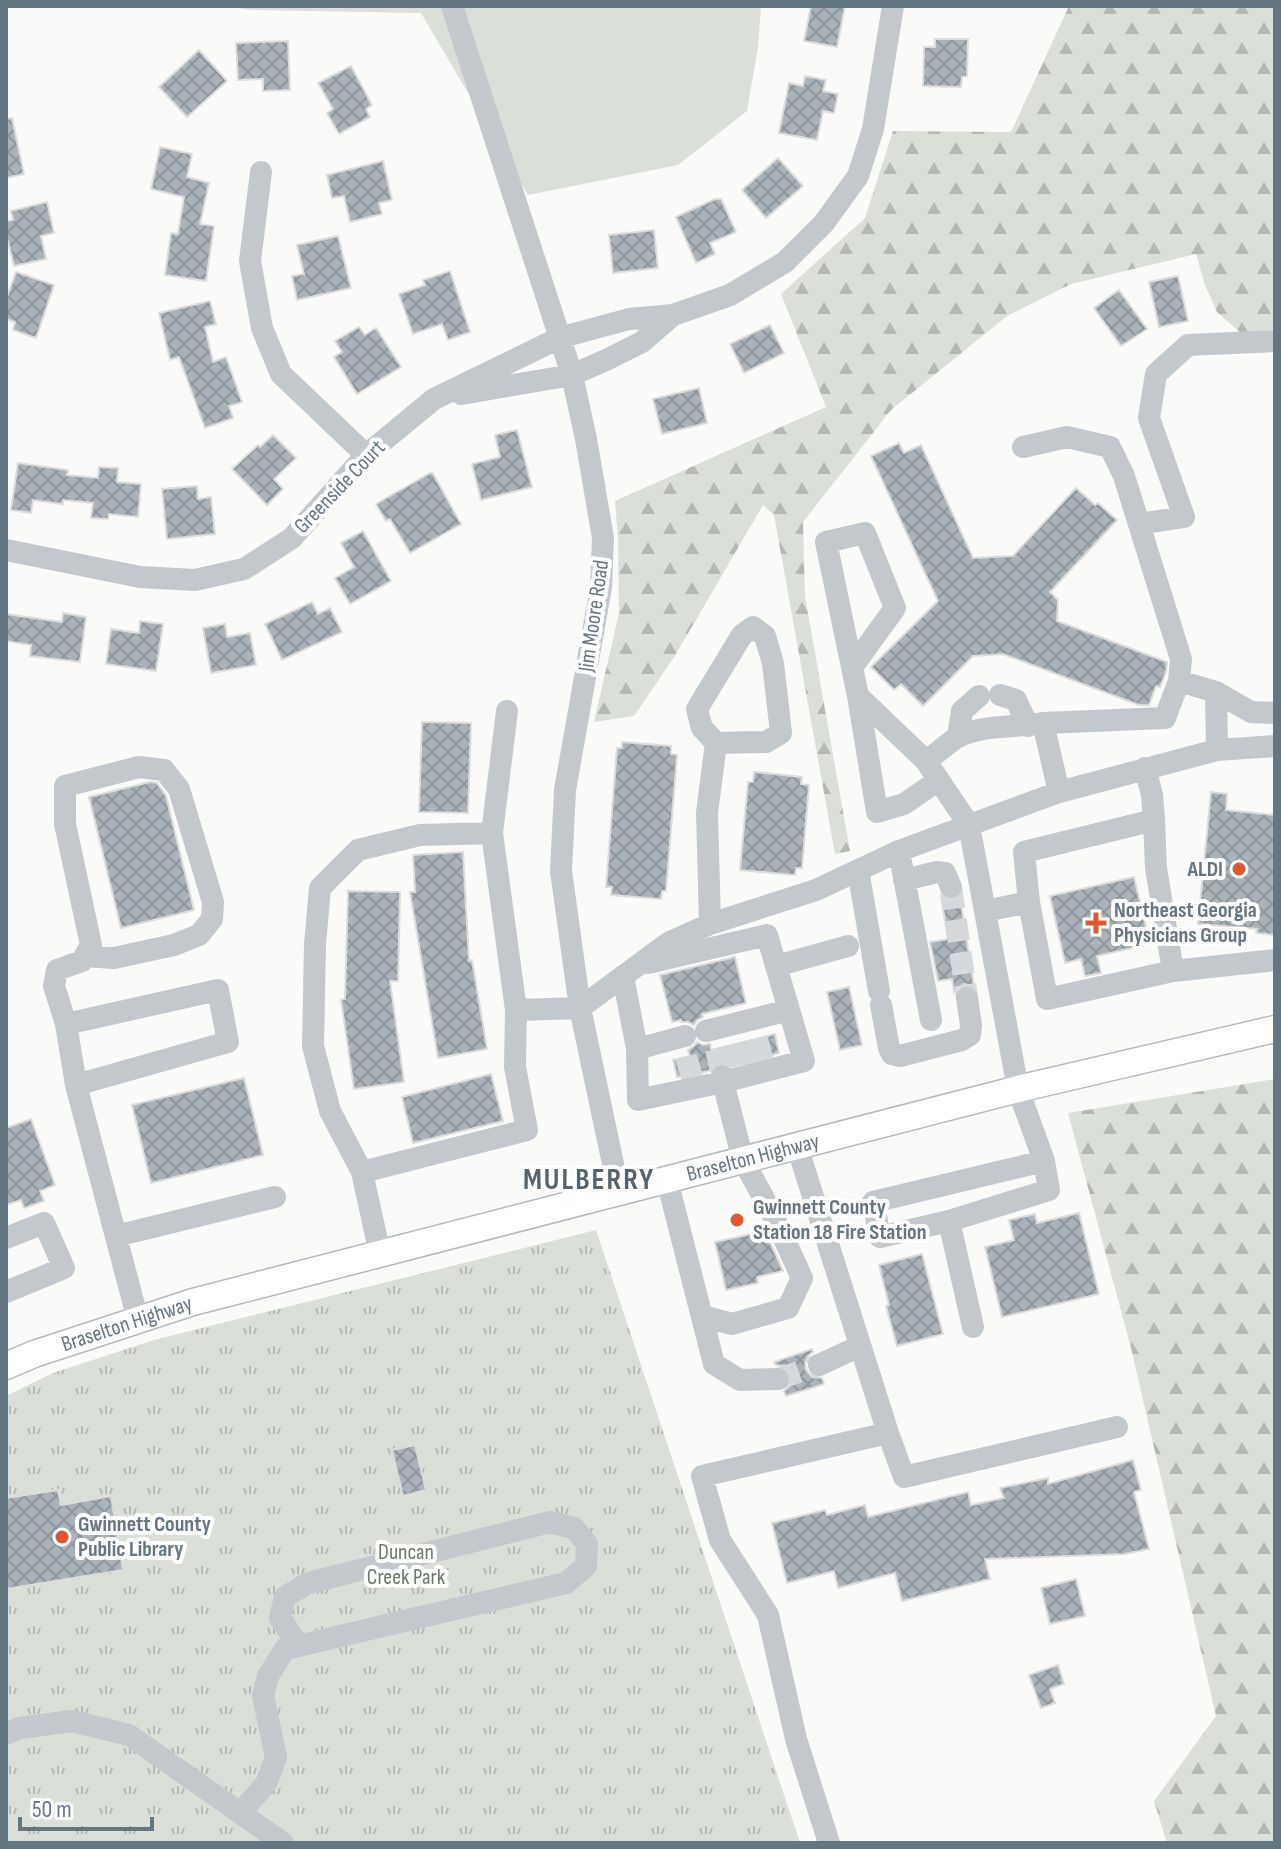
<svg xmlns="http://www.w3.org/2000/svg" width="1281" height="1849" font-family="'Sofia Sans Condensed',sans-serif">
  <defs>
    <pattern id="forest-firs" width="22" height="20" patternUnits="userSpaceOnUse" patternTransform="scale(2)"><rect width="22" height="20" fill="#dadfd7"/><path d="M5 1l3.5 6h-7zM16 11l3.5 6h-7z" fill="#b4b9b4"/></pattern>
    <pattern id="park-tufts" width="24" height="20" patternUnits="userSpaceOnUse" patternTransform="scale(2)"><rect width="24" height="20" fill="#dadfd7"/><path d="M3 7l-1-3M5 7V3M7 7l1-3M15 17l-1-3M17 17v-4M19 17l1-3" fill="none" stroke="#b4b9b4"/></pattern>
    <pattern id="building-cross-hatch" width="8" height="8" patternUnits="userSpaceOnUse" patternTransform="scale(2)"><rect width="8" height="8" fill="#aab3b9"/><path d="M0 0l8 8M0 8l8-8" fill="none" stroke="#8e969c"/></pattern>
  </defs>
  <rect width="100%" height="100%" fill="#fafaf8"/>
  <path fill="#dadfd7" d="M220 6H761L758 47 747 111 678 165 528 195 421 13 252 10Z"/>
  <path fill="url(#forest-firs)" d="M1069 6H1275V329L1242 334 1217 312 1205 285 1196 254 1071 284 1007 316 891 410 803 522 805 596 850 851 835 854 774 515 763 505 676 654 634 716 594 722 619 613 618 537 615 501 826 407 781 294 865 218 893 131 1011 132Z
    M1275 1079V1843H1167L1154 1801 1216 1716 1131 1348 1068 1113Z"/>
  <path fill="url(#park-tufts)" d="M596 1230 800 1843H6V1396L53 1373 154 1340Z"/>
  <path fill="url(#building-cross-hatch)" stroke="#dcdcda" stroke-width="2" d="M811 6H845L837 47 804 41Z
    M935 39H968L967 76 962 77 961 87 923 86 924 47H935Z
    M288 41 290 90 263 91V79L238 80 236 43Z
    M199 50 227 81 187 117 159 87Z
    M351 66 372 105 366 109 370 117 339 134 327 113 333 109 318 83Z
    M805 76 826 80 823 91 838 94 834 113 823 111 817 140 779 133 789 83 803 86Z
    M12 118 24 174 6 178V119Z
    M160 147 192 154 187 177 209 183 200 224 214 226 206 281 165 275 171 233 178 234 184 197 151 189Z
    M778 158 803 186 766 218 742 190Z
    M383 161 392 200 379 203 382 214 350 222 344 196 332 198 327 175Z
    M715 199H721L736 232 710 243 715 254 696 263 676 217Z
    M47 202 54 233 41 236 46 259 14 266 8 241H6V221L13 220 11 211Z
    M654 230 658 268 613 273 609 235Z
    M338 236 351 288 297 300 292 276 304 274 297 245Z
    M450 271 470 332 448 340 442 324 413 334 399 294 425 285 423 280Z
    M16 272 54 285 36 338 13 330 15 322 6 319V300Z
    M1178 276 1188 321 1159 327 1149 282Z
    M1119 290 1147 329 1121 346 1094 308Z
    M210 301 216 324 205 327 213 362 226 357 242 402 229 406 233 418 205 428 179 357 170 360 159 313Z
    M770 325 784 353 744 373 730 344Z
    M359 327 365 335 376 328 401 367 357 394 334 357 342 352 335 341Z
    M699 388 707 423 662 434 653 399Z
    M517 430 532 487 481 500 472 464 500 457 495 435Z
    M273 435 296 458 274 479 283 489 267 505 232 469 258 445 260 447Z
    M899 443 904 453 921 445 973 558 1013 556 1076 488 1095 505 1098 503 1117 520 1050 592 1058 600 1057 621 1167 662 1166 672 1160 687 1156 686 1149 705H1139L1003 654 973 656 923 706 901 684 894 690 871 667 938 601 871 456Z
    M18 463 68 470 67 475 98 478 99 467 118 468 117 482 141 484 138 517 109 514 108 519 91 518 93 503 63 500V504L33 500 31 513 11 510Z
    M432 472 461 524 410 553 390 519 386 521 376 504Z
    M197 486 198 499 211 497 215 534 167 539 162 489Z
    M363 531 391 581 350 604 335 578 354 567 341 543Z
    M312 602 318 614 330 608 342 632 282 660 265 624Z
    M63 613 86 617 80 662 30 656 31 645 6 641V614L62 622Z
    M140 621 163 624 156 671 106 664 111 629 139 633Z
    M225 624 227 637 250 633 256 665 211 673 203 628Z
    M422 722 471 723 468 813 419 812Z
    M622 742 671 746V754L677 755 666 891H662L661 899 611 895 612 887H606L617 748H622Z
    M754 772 802 777 801 784 809 785 802 868H796L795 875 740 870 748 782H753Z
    M150 782 157 783 166 796 194 910 121 928 89 797Z
    M1211 792 1227 794 1226 810 1275 815V935L1256 933 1257 929 1198 924Z
    M463 852 469 961 472 960 487 1049 438 1058 410 892H415L413 855Z
    M1134 877 1150 944 1097 956 1101 973 1085 976 1081 959 1065 963 1050 896Z
    M348 891 400 892 398 981H390L404 1082 354 1089 341 1000 345 999Z
    M941 896 950 901 960 897 974 986 964 984 958 988 954 992 952 979 938 981 930 942 948 939Z
    M735 957 746 1003 702 1014 703 1017 697 1020 694 1025 688 1022H681V1020L672 1022 660 975Z
    M849 987 862 1045 840 1050 827 992Z
    M775 1034 779 1053 731 1066 726 1063 719 1062 713 1066 709 1071 677 1077 673 1060 690 1056 688 1050 694 1046 697 1042 703 1045 710 1044 711 1050Z
    M491 1074 503 1121 413 1143 402 1097Z
    M244 1078 263 1155 151 1183 132 1105Z
    M31 1119 55 1185 40 1191 44 1201 24 1208 21 1200 6 1205V1128Z
    M1079 1213 1099 1294 1002 1317 985 1247 1014 1240 1009 1220 1035 1214 1037 1223Z
    M765 1231 783 1271 757 1277 758 1283 726 1290 715 1242Z
    M922 1254 943 1334 897 1346 886 1306 889 1305 879 1265Z
    M812 1349 813 1352 808 1356 805 1363 806 1370 812 1377 822 1378 824 1384 786 1396 784 1391 790 1386 792 1379 790 1372 784 1366 776 1365 774 1362Z
    M415 1445 426 1490 403 1496 392 1450Z
    M1133 1460 1141 1490 1134 1492 1149 1549 1125 1554 985 1559 990 1579 902 1601 895 1573 838 1588 834 1571 787 1583 772 1523 825 1510 827 1515 865 1505 868 1517 968 1492 971 1505 1004 1498 1000 1488 1048 1478V1484Z
    M58 1490 61 1505 111 1496 123 1570 6 1589V1498Z
    M1076 1579 1085 1616 1050 1624 1041 1588Z
    M1058 1665 1064 1684 1050 1689 1055 1703 1041 1708 1029 1675Z"/>
  <g fill="none" stroke-linecap="round" stroke-linejoin="round">
    <path stroke="#d5d9db" stroke-width="22" stroke-dasharray="22 11" stroke-linecap="butt" d="M951 887 967 998
      M757 1039 764 1065
      M737 1044 742 1071
      M716 1049 722 1076
      M686 1057 694 1083
      M778 1379 819 1365"/>
    <g stroke="#b5babe" stroke-width="29">
      <g id="major">
        <path id="s1" d="M6 1366 34 1354 193 1302 1018 1089 1275 1029"/>
      </g>
    </g>
    <path stroke="#c3c8cc" stroke-width="22" d="M452 6 572 375 586 439 603 538 601 587 565 790 561 871 580 1008 619 1192
      M261 172 250 261 262 328 281 374 366 455
      M461 394 572 375 606 360 642 342 673 315
      M1139 524 1184 517 1149 418 1156 374 1188 345 1275 341
      M6 550 140 577 195 580 244 569 292 538 366 455 434 399 559 338 629 319 673 315 730 295 785 262 824 223 858 176 873 129 893 6
      M853 666 895 608 865 533 826 542 858 696 926 761 969 825 1018 1089 1044 1161 1049 1190 949 1221 880 1237 873 1202 1044 1161
      M1179 681 1216 692 1217 750
      M1216 692 1251 712 1275 713
      M1000 695 1016 700 1028 726
      M858 696 877 812 904 804 939 780
      M507 711 492 833 516 1010
      M1043 723 1059 792
      M958 737 962 711 979 696
      M926 761C936 754 946 745 956 738 982 724 1015 728 1043 723L1165 718 1179 681 1181 659 1124 476 1110 447 1067 437 1023 447
      M1145 768 1152 795 1154 820 1024 852 1029 902 1047 999 1173 971 1275 960
      M1154 820 1156 868 1173 971
      M899 851 931 1020
      M858 870 879 991
      M904 880 937 872 945 873 951 887
      M985 911 1029 902
      M710 924 707 813 716 743 766 742 781 733 773 663 765 636 753 627 742 635 697 709 702 728 716 743
      M648 963 767 935 804 1061 723 1082 743 1160 775 1219 802 1278 788 1308 732 1324 702 1316
      M776 966 848 946
      M623 976 637 1049 638 1100 723 1082 722 1076
      M881 1005 889 1048 892 1054 900 1056 962 1040 970 1035 971 1025 967 998
      M66 1024 54 986 57 970 82 961 91 945 65 824V786L139 767 164 770 179 789 213 902 212 919 199 935 174 945 114 958 85 956
      M706 1031 789 1010
      M637 1049 685 1036
      M76 1085 66 1024 218 990 228 1042 76 1085 138 1320
      M797 1146 888 1433 904 1477 1117 1427
      M362 1172 527 1130 515 1067 516 1010 580 1008 668 943 710 924 816 890 899 851 1059 792 1217 750 1275 746
      M667 1180 714 1364 740 1380 778 1379
      M949 1221 973 1327
      M116 1236 275 1197
      M6 1238 44 1223 64 1268 6 1292
      M380 1254 362 1172 330 1111 313 1046 315 944 320 888 358 850 420 835 492 833
      M819 1365 860 1346
      M6 1734 19 1728 72 1721 129 1735 283 1843
      M240 1813 266 1784 276 1757 263 1696 268 1676 285 1649 566 1583 586 1566 587 1544 574 1528 550 1522 308 1583 285 1597 280 1618 299 1646
      M829 1843 796 1739 768 1615 720 1540 702 1476 888 1433"/>
    <use href="#major" stroke="#fff" stroke-width="26"/>
  </g>
  <g fill="#e4572e" stroke="#fff" stroke-width="3">
    <circle cx="1239" cy="869" r="8"/>
    <path d="M1092 911h8v8h8v8h-8v8h-8v-8h-8v-8h8z"/>
    <circle cx="737" cy="1220" r="8"/>
    <circle cx="62" cy="1537" r="8"/>
  </g>
  <g text-anchor="middle" dominant-baseline="central" stroke-width="8" stroke-linejoin="round" paint-order="stroke">
    <g font-size="22" fill="#657683" stroke="#fff">
      <text transform="translate(340 487) rotate(-46)">Greenside Court</text>
      <text transform="translate(594 616) rotate(-82)">Jim Moore Road</text>
      <text stroke="none"><textPath href="#s1" startOffset="776">Braselton Highway</textPath></text>
      <text stroke="none"><textPath href="#s1" startOffset="128">Braselton Highway</textPath></text>
    </g>
    <g font-size="22" font-weight="bold" fill="#657683" stroke="#fff" text-anchor="start">
      <text x="1223" y="869" text-anchor="end">ALDI</text>
      <text x="1114" y="910">Northeast Georgia<tspan x="1114" dy="25">Physicians Group</tspan></text>
      <text x="753" y="1207">Gwinnett County<tspan x="753" dy="25">Station 18 Fire Station</tspan></text>
      <text x="78" y="1524">Gwinnett County<tspan x="78" dy="25">Public Library</tspan></text>
    </g>
    <g font-size="22" fill="#687a64" stroke="#fff">
      <text x="406" y="1552">Duncan<tspan x="406" dy="25">Creek Park</tspan></text>
    </g>
    <g font-size="30" font-weight="bold" letter-spacing="2" fill="#57646e" stroke="#fff">
      <text x="589" y="1180">MULBERRY</text>
    </g>
  </g>
  <rect width="1281" height="1849" fill="none" stroke="#657683" stroke-width="16"/>
  <path d="M20 1817v12h132v-12" fill="none" stroke="#657683" stroke-width="4"/>
  <text x="32" y="1817" font-size="24" fill="#657683" stroke="#ffffff" stroke-width="6" paint-order="stroke">50 m</text>
</svg>
